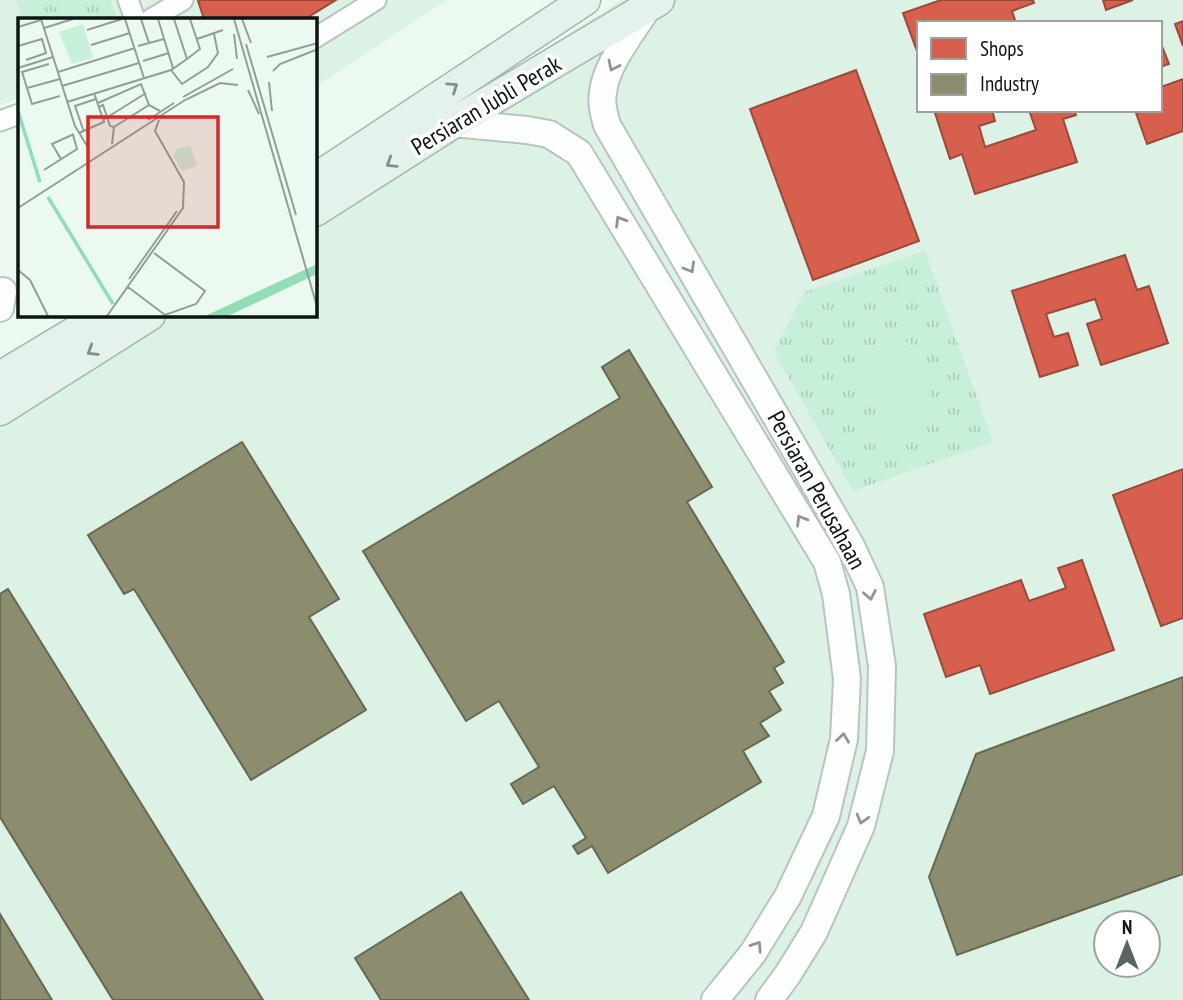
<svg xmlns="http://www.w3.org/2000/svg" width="1183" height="1000" font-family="'PT Sans Narrow',sans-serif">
  <defs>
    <pattern id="grass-tufts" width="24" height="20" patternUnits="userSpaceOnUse" patternTransform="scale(1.75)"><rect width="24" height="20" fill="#c8efd9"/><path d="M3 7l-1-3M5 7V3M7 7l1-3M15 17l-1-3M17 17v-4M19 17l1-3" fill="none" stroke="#abccb9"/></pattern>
  </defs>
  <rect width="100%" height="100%" fill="#ecf9f1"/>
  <path fill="#dcf2e5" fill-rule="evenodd" d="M0 0H119L125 19H19V98L0 105Z
    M140 0H447L315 87V19H147Z
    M621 0H1183V1000H0V395L126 315H315V195ZM919 23H1160V110H919ZM1106 923H1148V965H1106Z"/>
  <path fill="url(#grass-tufts)" d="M16 0H111L117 19H22Z
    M925 251 993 442 853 491 774 352 804 292Z"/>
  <path fill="#c8efd9" d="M909 341 939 421 887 440 857 359Z"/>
  <path fill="#d6604d" stroke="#9a4a3b" stroke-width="2" d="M200 0H336L305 19H204L198 1Z
    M941 0H1033L1034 3 1012 11 1016 23H919V50L917 51 903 13Z
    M1103 0H1133L1106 10Z
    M1183 21V46L1175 24Z
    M1160 41 1169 64 1160 67Z
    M856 70 919 241 813 280 750 109Z
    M1183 79V131L1147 144 1135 110H1160V85L1161 87Z
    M934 110H992L995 121 979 126 985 147 1036 130 1029 110H1074L1076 115 1063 119 1077 162 975 194 962 154 950 159Z
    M1125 255 1137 290 1149 286 1168 343 1101 365 1087 324 1102 319 1095 299 1046 314 1054 337 1068 333 1078 365 1040 377 1012 291Z
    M1183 469V618L1161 626 1113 495Z
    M1082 560 1114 650 990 694 980 665 946 677 924 614 1021 580 1029 601 1066 588 1058 568Z"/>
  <path fill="#8c8c6e" stroke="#666852" stroke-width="2" d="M629 350 712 487 687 502 784 662 774 668 783 683 769 691 781 710 760 723 769 736 743 751 761 782 608 873 592 846 578 854 573 846 586 838 554 786 523 804 511 784 539 767 499 701 466 721 363 551 620 398 602 367Z
    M242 442 339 599 309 617 366 710 251 780 134 589 124 594 88 535Z
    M8 589 263 1000H113L0 817V594Z
    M1183 677V874L957 955 929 877 976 754Z
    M461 892 529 1000H381L355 958Z
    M0 914 52 1000H0Z"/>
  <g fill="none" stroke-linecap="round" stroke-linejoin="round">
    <g stroke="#bac4be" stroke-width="23">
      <path id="street" d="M128 0 135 19
        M151 19 183 0
        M315 38 376 0
        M0 121 19 114"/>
    </g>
    <g stroke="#bac4be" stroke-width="30">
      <path id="secondary" d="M648 7C633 31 606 64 603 92 601 104 604 114 607 125L851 546 870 587 882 666 880 751 861 826 814 932 788 974 769 1000
        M453 123 527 130 549 134 579 153 827 562 836 594 847 679 844 739 826 816 788 896 753 953 715 1000
        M0 308 3 291"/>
    </g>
    <g stroke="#a1b8ac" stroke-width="33">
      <path id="primary" d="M315 179 585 0
        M315 211 453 123 659 0
        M0 377 103 315
        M0 410 150 315"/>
    </g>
    <use href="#street" stroke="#fcfefd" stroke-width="19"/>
    <use href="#secondary" stroke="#fcfefd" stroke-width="26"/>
    <use href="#primary" stroke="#e5f1eb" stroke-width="30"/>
  </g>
  <defs><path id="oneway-chevron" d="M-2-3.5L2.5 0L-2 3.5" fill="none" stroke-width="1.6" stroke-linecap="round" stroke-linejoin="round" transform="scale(1.75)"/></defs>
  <g stroke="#909593">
    <use href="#oneway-chevron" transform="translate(613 66) rotate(116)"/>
    <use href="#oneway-chevron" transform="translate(620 221) rotate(-121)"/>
    <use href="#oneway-chevron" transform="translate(690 268) rotate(60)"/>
    <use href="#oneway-chevron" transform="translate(801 520) rotate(-121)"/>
    <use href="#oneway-chevron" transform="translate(870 595) rotate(79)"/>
    <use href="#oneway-chevron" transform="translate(843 738) rotate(-82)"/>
    <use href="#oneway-chevron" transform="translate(862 819) rotate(106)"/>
    <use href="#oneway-chevron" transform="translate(757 946) rotate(-57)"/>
  </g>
  <g stroke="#848e89">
    <use href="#oneway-chevron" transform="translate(453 87) rotate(-34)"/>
    <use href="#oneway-chevron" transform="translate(391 163) rotate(148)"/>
    <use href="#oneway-chevron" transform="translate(92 351) rotate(148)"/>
  </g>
  <g text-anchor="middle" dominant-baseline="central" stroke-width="7" stroke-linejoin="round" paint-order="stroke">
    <g font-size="24" fill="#0d1511" stroke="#fff">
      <text transform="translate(486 105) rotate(-31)">Persiaran Jubli Perak</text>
      <text transform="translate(817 490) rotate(61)">Persiaran Perusahaan</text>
    </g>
  </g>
  <g transform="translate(18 18)">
    <rect width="299" height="299" fill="#ecf9f1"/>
    <path d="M172 127 179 148 164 153 155 138 159 131Z" fill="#c8efd9"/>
    <path d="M65 6 75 40 54 46 41 14Z" fill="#c8efd9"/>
    <path d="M299 246V256L210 298H187Z" fill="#92dcb6"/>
    <path fill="none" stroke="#92dcb6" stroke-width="3.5" d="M0 93 22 164M30 179 95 286"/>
    <path fill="none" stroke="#939e97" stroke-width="2" d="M23 1 57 108 71 131M107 1 126 60M123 1 131 25M140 1 155 50M156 1 169 41M216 1 300 292M224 1 233 25M0 9 23 2M26 10 55 1M69 12 104 1M216 16 219 41M179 21 205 12M228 26 278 197M73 27 112 15M0 28 24 21 28 35 8 42M120 28 146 21M249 39 300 25M125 43 151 35M31 46 4 54 14 86 42 78M0 50 35 39M153 52 164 66 190 49 200 35 196 16M255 53 262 46 300 31M40 54 117 30M251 64 254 93M44 68 121 45M9 70 42 61M230 72 241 96M165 79 215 51M49 84 153 52 169 41 182 31 172 1M80 85 123 66 131 87 142 93M81 89 85 87 92 108 96 109 94 126M85 102 128 75M130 102 156 85M96 109 131 87M66 114 57 88 78 81M61 115 86 104 76 75M43 141 34 126 56 116M26 152 59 131 55 117M0 190 167 82 202 65 220 67M0 252 12 262 30 298M111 261 159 193M110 269 147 297 178 286 187 273 136 235M89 298 165 190 166 164 137 113 141 102"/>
    <path fill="#d62828" fill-opacity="0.15" stroke="#d62828" stroke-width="3.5" d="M70 99H200V209H70Z"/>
    <rect width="299" height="299" fill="none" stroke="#0d1511" stroke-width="3.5"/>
  </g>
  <rect x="917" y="21" width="245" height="91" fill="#ffffff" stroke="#9ea1a0" stroke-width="2"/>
  <rect x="931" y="38" width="35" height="21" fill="#d6604d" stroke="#9ea1a0" stroke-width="2"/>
  <text x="980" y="56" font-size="21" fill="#0d1511">Shops</text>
  <rect x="931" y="74" width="35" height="21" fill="#8c8c6e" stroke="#9ea1a0" stroke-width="2"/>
  <text x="980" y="91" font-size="21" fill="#0d1511">Industry</text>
  <g transform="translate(1127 944)"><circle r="33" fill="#ffffff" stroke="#9ea1a0" stroke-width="2"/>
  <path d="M0-5L12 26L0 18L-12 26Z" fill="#5b655f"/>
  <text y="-10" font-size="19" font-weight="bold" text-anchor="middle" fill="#0d1511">N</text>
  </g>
</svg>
